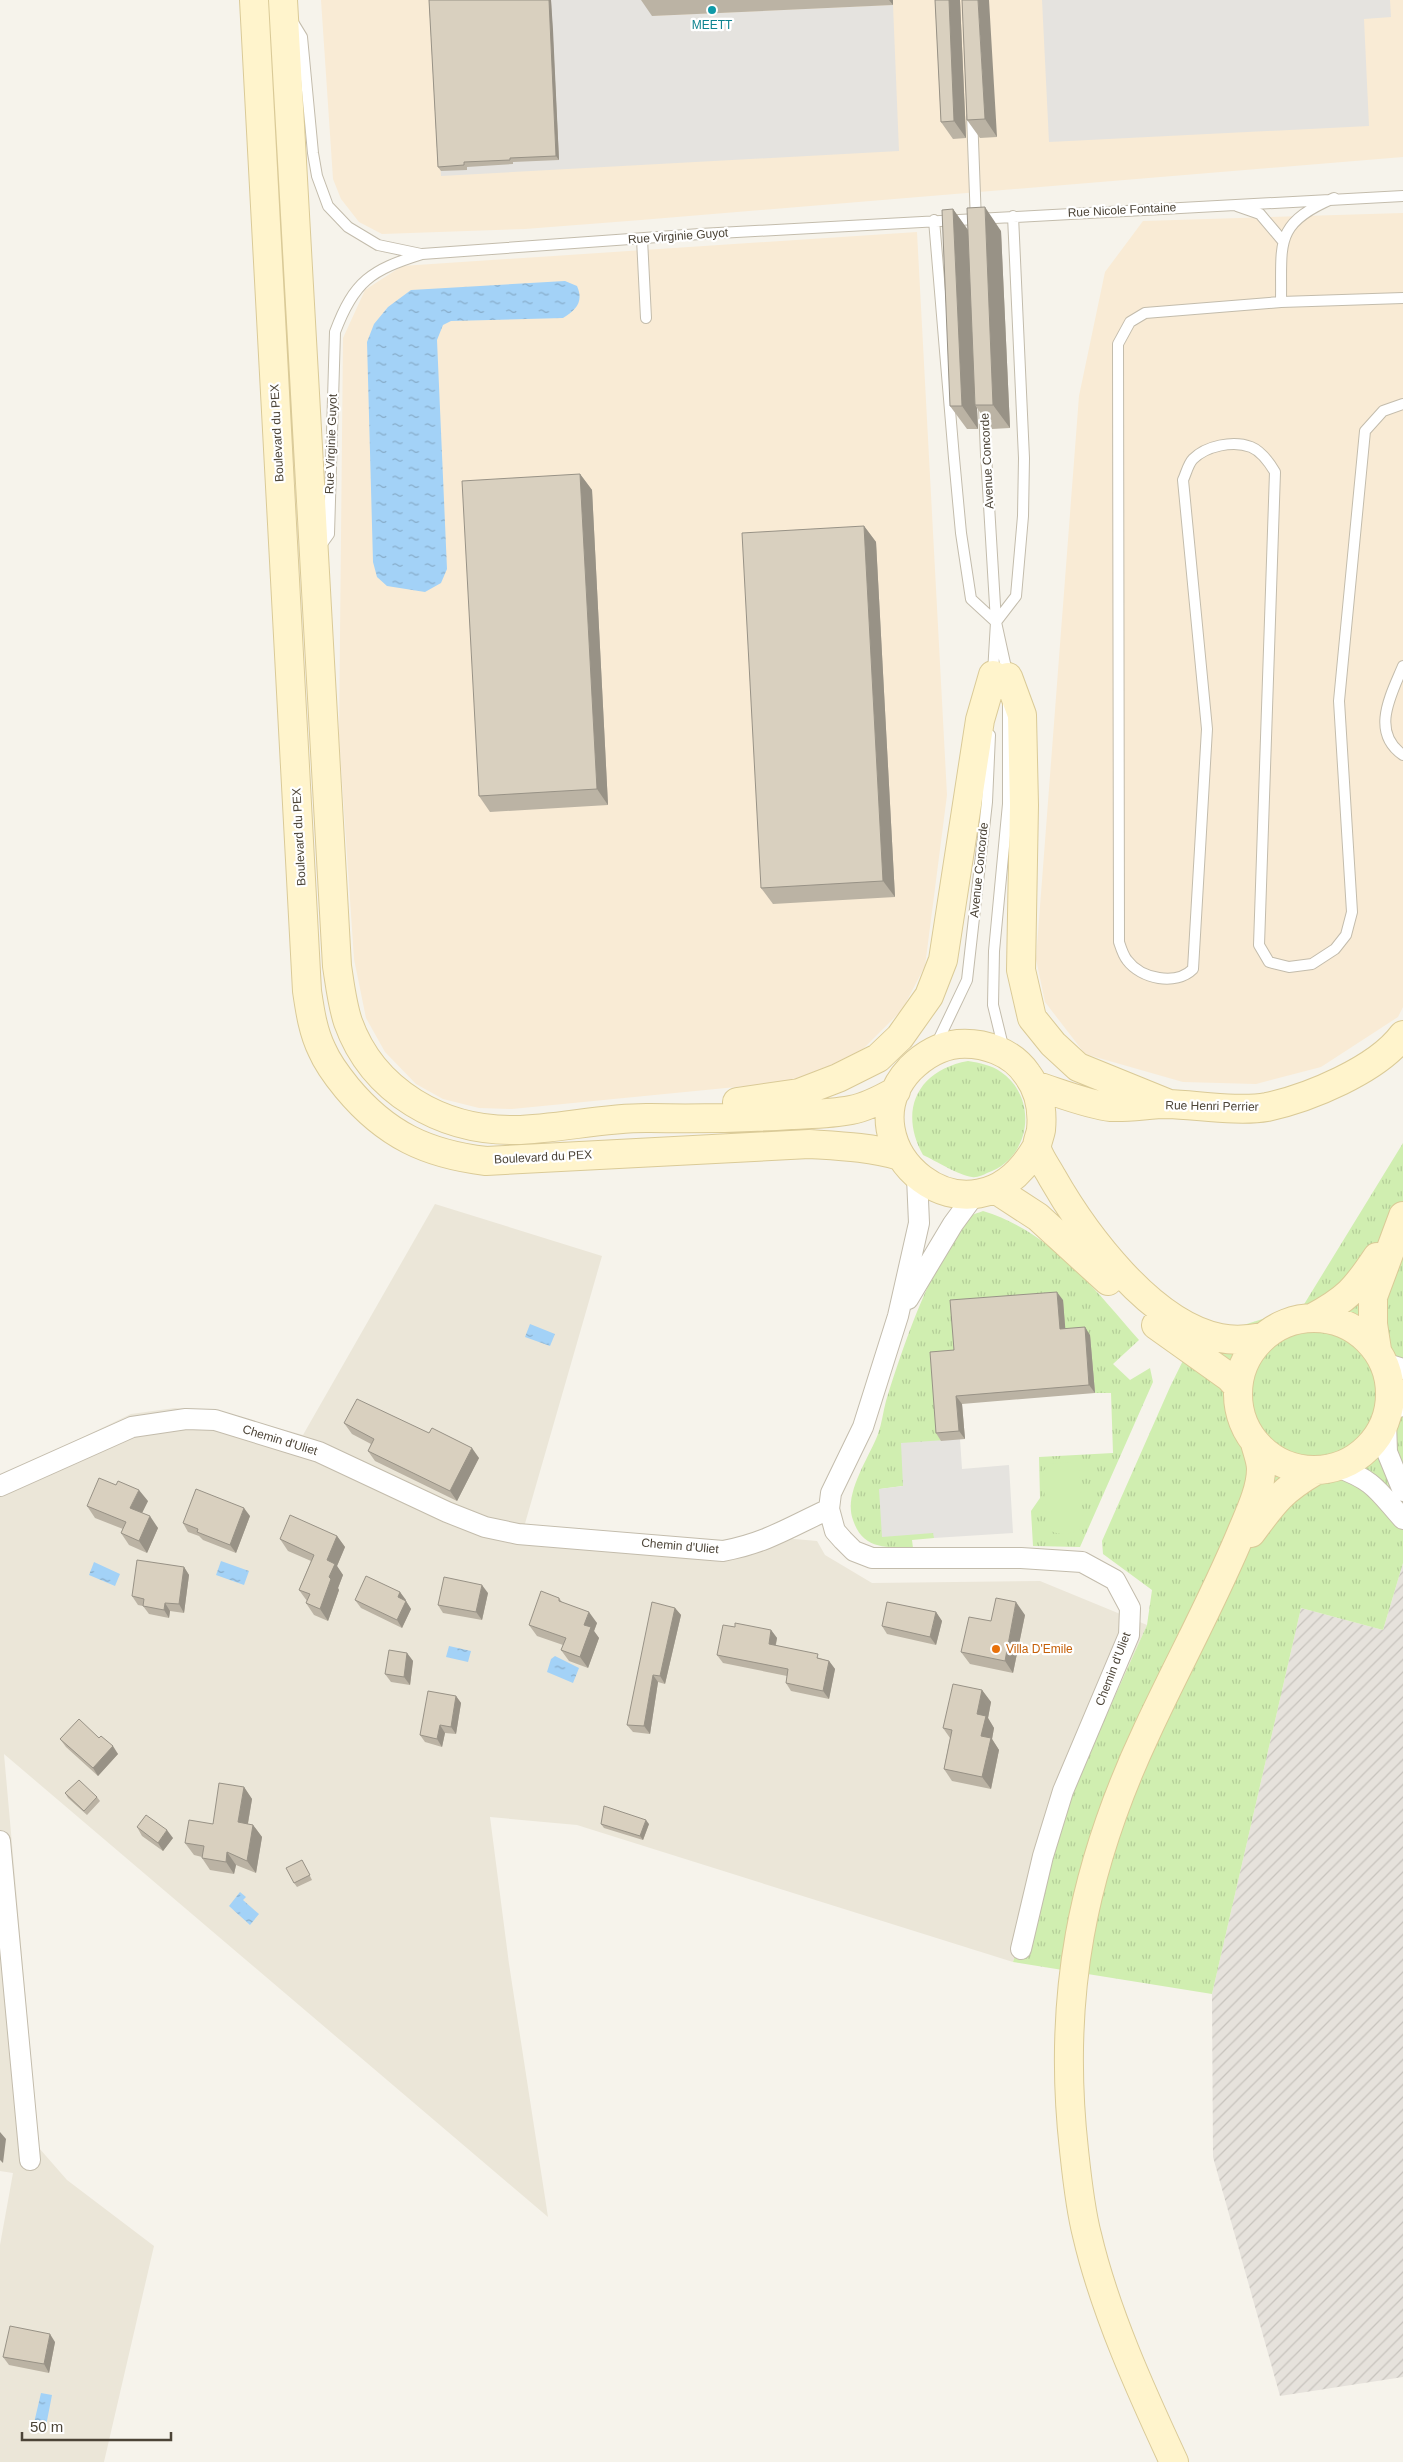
<svg xmlns="http://www.w3.org/2000/svg" width="1403" height="2462" font-family="Arial,sans-serif">
  <defs>
    <pattern id="industrial-furrows" width="10" height="10" patternUnits="userSpaceOnUse" patternTransform="scale(1.25)"><rect width="10" height="10" fill="#e6e2dc"/><path d="M-1 1l2-2M0 10L10 0M9 11l2-2" fill="none" stroke="#c7c3bd"/></pattern>
    <pattern id="grass-tufts" width="24" height="20" patternUnits="userSpaceOnUse" patternTransform="scale(1.25)"><rect width="24" height="20" fill="#d0eeb0"/><path d="M3 7l-1-3M5 7V3M7 7l1-3M15 17l-1-3M17 17v-4M19 17l1-3" fill="none" stroke="#b4cd98"/></pattern>
    <pattern id="water-ripples" width="26" height="14" patternUnits="userSpaceOnUse" patternTransform="scale(1.25)"><rect width="26" height="14" fill="#a3d2f7"/><path d="M2 4q2-2 4 0t4 0M15 11q2-2 4 0t4 0" fill="none" stroke="#87acc9"/></pattern>
  </defs>
  <rect width="100%" height="100%" fill="#f6f3eb"/>
  <path fill="#ebe6d8" d="M435 1204 602 1256 524 1527 717 1541 750 1535 817 1541 825 1555 872 1583 1040 1581 1147 1625 1073 1789 1013 1962 577 1825 490 1817 509 1964 548 2217 4 1754 39 2148 67 2180 154 2246 104 2462H0V2245L13 2173 0 2171V1477L131 1414 175 1408 217 1411 303 1435Z"/>
  <path fill="#f9ebd5" d="M321 0H1403V157L641 220 525 229 382 234 359 222 341 199 333 179Z
    M1403 213V1007L1398 1017 1321 1067 1256 1084 1183 1082 1085 1054 1045 1002 1036 959 1079 396 1105 272 1143 221Z
    M917 232 947 795 925 966 902 1010 858 1054 826 1071 786 1082 512 1109 479 1108 443 1099 416 1084 385 1052 366 1018 354 959 339 736 343 338 365 290 402 266Z"/>
  <path fill="url(#industrial-furrows)" d="M1403 1563V2377L1280 2396 1213 2157 1212 1994 1301 1608 1383 1630Z"/>
  <path fill="url(#grass-tufts)" d="M968 1061C980 1063 991 1065 1001 1072 1039 1098 1031 1159 987 1173 983 1175 977 1178 972 1177 958 1175 936 1161 923 1155 898 1110 918 1070 968 1061Z
    M1403 1143V1563L1383 1630 1301 1608 1212 1994 1013 1962 1073 1789 1147 1625 1152 1590 1103 1554 1102 1541 1170 1387 1202 1322 1234 1328 1303 1306Z
    M983 1211C1052 1232 1094 1289 1139 1340L1113 1364 1130 1380 1150 1368 1153 1382 1080 1547 1033 1546 1031 1511 1040 1498 1039 1457 1113 1453 1111 1393H1095L1066 1337 1062 1300 959 1341 941 1441 903 1486 880 1489 934 1533V1538L912 1540 913 1548C886 1547 863 1550 853 1520 843 1494 869 1458 878 1434 882 1423 883 1412 886 1401 902 1349 933 1257 969 1218 972 1214 978 1213 983 1211Z"/>
  <path fill="#d0eeb0" d="M1071 1462 1079 1467 1083 1527C1073 1535 1057 1536 1047 1529L1043 1471 1050 1464Z"/>
  <path fill="#e5e3df" d="M432 0H651L652 16 893 5 899 151 441 176Z
    M1042 0H1390L1391 17 1364 19 1369 126 1049 142Z
    M960 1439 962 1469 1009 1465 1013 1533 934 1538 933 1533 882 1537 879 1489 903 1486 901 1443Z"/>
  <path fill="url(#water-ripples)" d="M565 281 577 286C584 302 576 310 563 318L451 321 443 325 437 340 447 569 441 583 425 592 387 586 377 577 373 562 367 342 374 324 388 307 411 290Z
    M530 1324 555 1334 550 1346 525 1337Z
    M221 1561 249 1571 244 1585 216 1575Z
    M94 1562 120 1574 115 1586 89 1575Z
    M449 1646 471 1651 468 1662 446 1657Z
    M555 1656 579 1668 573 1683 547 1672 551 1659Z
    M240 1892 246 1897 243 1900 259 1914 250 1925 229 1906Z
    M41 2393 52 2395 46 2426 34 2423Z"/>
  <g fill="none" stroke-linecap="round" stroke-linejoin="round">
    <g stroke="#c3bcac" stroke-width="12">
      <path id="lane" d="M291 19 302 37 313 153 317 176 328 206 348 227 378 245 421 254
        M1334 198C1273 224 1282 243 1281 302L1145 313 1130 322 1118 344 1119 942C1121 948 1123 955 1127 960 1141 979 1176 986 1193 969L1207 729 1183 480C1186 474 1188 464 1193 459 1206 446 1233 440 1251 447 1261 451 1269 462 1275 472L1259 945 1269 962 1289 967 1312 964 1335 949 1346 935 1352 912 1339 701 1365 431 1383 411 1403 404
        M1237 206 1260 214 1282 240
        M934 220 954 458 961 533 971 599 996 622 1008 677
        M642 239 646 318
        M1281 302 1403 298
        M986 455 996 622 993 673
        M319 548 329 534 335 332C354 281 371 270 422 254L700 234 1403 196
        M996 622 1016 596 1023 516 1024 458 1013 216
        M1403 666C1391 695 1370 732 1403 755
        M936 1045 967 980 987 802 990 735
        M1004 1050 993 1005 994 951 1008 804V704"/>
    </g>
    <g stroke="#c3bcac" stroke-width="22">
      <path id="street" d="M917 1177 919 1223 898 1316 863 1427 831 1493 829 1509 835 1531 843 1540 854 1551 872 1558H1021L1082 1562 1115 1580 1130 1608 1129 1635 1063 1791 1043 1856 1021 1949
        M908 1299 953 1224 975 1194
        M1384 1363 1403 1369
        M1389 1409 1403 1406
        M1386 1421 1387 1452 1403 1491
        M1337 1467C1375 1481 1377 1490 1403 1519
        M0 1486 132 1427 186 1419 215 1420 319 1452 447 1512 485 1527 518 1534 723 1551C766 1543 790 1527 829 1509
        M0 1841 30 2160"/>
    </g>
    <g stroke="#daca97" stroke-width="30">
      <path id="secondary" d="M254 0 307 991C310 1011 313 1032 322 1050 328 1064 338 1077 347 1088 386 1135 427 1154 486 1161L809 1144C840 1146 870 1147 900 1156
        M283 0 337 966C340 985 342 1004 348 1022 373 1092 442 1131 515 1130 560 1129 605 1117 650 1118 697 1119 744 1118 791 1115 810 1114 831 1114 851 1110 867 1107 882 1099 896 1091
        M1008 677 1022 715 1024 805 1021 970 1032 1018 1053 1044 1078 1067 1169 1104
        M1034 1085C1057 1092 1089 1105 1111 1107 1130 1108 1150 1104 1168 1104 1197 1105 1239 1112 1267 1107 1309 1098 1377 1070 1403 1035
        M737 1102 799 1093 838 1078 878 1058 900 1037 929 996 943 960 980 720 993 675
        M1036 1148C971 1260 839 1145 910 1069 923 1056 939 1046 958 1044 984 1042 1012 1052 1027 1074 1039 1090 1043 1110 1041 1130 1040 1136 1036 1144 1037 1149 1040 1159 1048 1169 1052 1177 1085 1235 1151 1324 1220 1338 1234 1341 1248 1340 1263 1337
        M995 1189 1038 1217 1108 1281
        M1238 1394a76 76 0 1 1 152 0a76 76 0 1 1-152 0Z
        M1312 1318C1347 1299 1355 1290 1377 1257
        M1156 1325 1229 1377 1238 1387
        M1377 1350 1373 1324V1297L1403 1216
        M1251 1533C1274 1502 1281 1491 1315 1471
        M1174 2462C1141 2391 1105 2312 1087 2235 1080 2208 1077 2178 1074 2150 1057 1998 1082 1869 1147 1731 1178 1664 1214 1599 1242 1531 1250 1512 1261 1489 1261 1469 1261 1461 1257 1451 1255 1443"/>
    </g>
    <use href="#lane" stroke="#fff" stroke-width="10"/>
    <use href="#street" stroke="#fff" stroke-width="20"/>
    <use href="#secondary" stroke="#fff4cc" stroke-width="28"/>
    <g stroke="#c3bcac" stroke-width="12" stroke-linecap="butt">
      <path id="lane-bridge" d="M972 114 976 222
        M984 406 986 455"/>
    </g>
    <use href="#lane-bridge" stroke="#fff" stroke-width="10"/>
  </g>
  <path fill="#bbb3a4" d="M429 0H551L559 160 513 162V164L467 167V170L441 171 438 167Z
    M641 0H893V5L652 16Z
    M935 0H960L966 138 953 139 941 122Z
    M962 0 997 137 980 138 967 120Z
    M953 209 968 230 1001 231 1010 428 992 429 977 408 978 429H967L950 406Z
    M580 474 592 490 608 805 490 812 479 796Z
    M864 526 876 542 895 897 773 904 761 888Z
    M1063 1300 1065 1328 1090 1335 1095 1393 962 1404 965 1439 941 1441 936 1433 954 1350Z
    M344 1423 429 1433 479 1458 457 1501 375 1461 368 1451 371 1444 352 1434Z
    M148 1501 142 1513 158 1528 147 1553 129 1545 121 1533 123 1529 95 1518 87 1506Z
    M250 1516 236 1553 203 1540 199 1536 188 1532 183 1523Z
    M337 1536 345 1547 337 1566 343 1575 338 1588 339 1590 328 1621 314 1615 306 1603 307 1601 299 1590 311 1561 288 1551 280 1539Z
    M184 1567 189 1575 184 1613 170 1611 169 1618 149 1614 143 1606 138 1605 132 1596Z
    M400 1592 411 1609 402 1628 361 1608 355 1600Z
    M488 1593 482 1620 443 1613 438 1605Z
    M559 1598 562 1602 597 1623 594 1631 599 1638 588 1668 569 1661 561 1650 563 1645 537 1636 529 1625Z
    M675 1608 681 1615 665 1684 658 1682 650 1734 633 1732 627 1725Z
    M936 1612 942 1621 936 1645 887 1634 882 1626Z
    M1025 1615 1013 1673 970 1664 961 1652 991 1621Z
    M735 1627 771 1630 777 1638 776 1645 829 1661 835 1669 829 1699 791 1691 786 1683 787 1676 723 1663 717 1655Z
    M407 1653 413 1661 410 1685 391 1682 385 1674Z
    M982 1690 991 1702 988 1718 994 1728 992 1739 999 1750 991 1789 952 1781 944 1769 950 1738 943 1728Z
    M456 1696 461 1703 456 1734 445 1733 442 1747 425 1742 420 1735Z
    M99 1738 118 1754 98 1776 66 1747 60 1739Z
    M244 1787 252 1799 248 1824 253 1825 262 1837 256 1873 236 1865 234 1874 210 1870 202 1858V1857L194 1855 185 1843 213 1824Z
    M65 1793 97 1797 100 1801 87 1815 68 1798Z
    M601 1824H649L643 1840 604 1828Z
    M137 1827 173 1838 163 1851 142 1836Z
    M302 1860 312 1880 297 1887 294 1883Z
    M55 2342 49 2373 9 2365 3 2357Z"/>
  <path fill="#989286" d="M549 0H551L553 30 559 160 556 156Z
    M889 0H893V5Z
    M949 0H960L966 138 954 121Z
    M978 0H989L997 137 985 119Z
    M985 207 1001 231 1010 428 993 405Z
    M953 209 970 233 975 405 977 408 978 429 962 406Z
    M580 474 592 490 608 805 597 789Z
    M864 526 876 542 895 897 883 881Z
    M1057 1292 1063 1300 1066 1337 1060 1329Z
    M1085 1327 1090 1335 1095 1393 1089 1385Z
    M956 1396 962 1404 965 1439 959 1431Z
    M472 1448 479 1458 457 1501 450 1491Z
    M139 1490 148 1501 139 1519 130 1508Z
    M244 1508 250 1516 236 1553 230 1545Z
    M150 1516 158 1528 147 1553 139 1541Z
    M337 1536 345 1547 337 1566 343 1575 338 1588 339 1590 328 1621 320 1609 329 1577 327 1560Z
    M184 1567 189 1575 184 1613 179 1604Z
    M482 1585 488 1593 482 1620 476 1612Z
    M400 1592 406 1600 403 1605 398 1597Z
    M406 1601 411 1609 402 1628 397 1620Z
    M1016 1602 1025 1615 1013 1673 1005 1661Z
    M165 1603 170 1611 169 1618 164 1610Z
    M675 1608 681 1615 665 1684 660 1676Z
    M589 1612 597 1623 594 1631 599 1638 588 1668 580 1657 584 1625Z
    M936 1612 942 1621 936 1645 930 1637Z
    M771 1630 777 1638 774 1652 769 1644Z
    M407 1653 413 1661 410 1685 404 1677Z
    M829 1661 835 1669 829 1699 823 1691Z
    M653 1675 658 1682 650 1734 644 1726Z
    M982 1690 991 1702 988 1718 994 1728 992 1739 999 1750 991 1789 982 1777 981 1736 977 1714Z
    M456 1696 461 1703 456 1734 451 1727Z
    M440 1725 445 1733 442 1747 437 1739Z
    M113 1746 118 1754 98 1776 93 1768Z
    M244 1787 252 1799 246 1834 238 1822Z
    M646 1820 649 1824 643 1840 640 1836Z
    M253 1825 262 1837 256 1873 247 1861Z
    M167 1830 173 1838 163 1851 158 1843Z
    M227 1852 236 1865 234 1874 226 1862Z
    M0 2132 6 2139 3 2163 0 2160Z
    M50 2334 55 2342 49 2373 44 2364Z"/>
  <path fill="#d9d0bf" stroke="#989286" d="M429 0H549L556 156 510 158V160L464 162V165L438 167Z
    M935 0H949L954 121 941 122Z
    M962 0H978L985 119 967 120Z
    M985 207 993 405H975L967 208Z
    M953 209 962 406H950L942 210Z
    M580 474 597 789 479 796 462 481Z
    M864 526 883 881 761 888 742 533Z
    M1057 1292 1060 1329 1085 1327 1089 1385 956 1396 959 1431 936 1433 930 1352 954 1350 950 1300Z
    M357 1399 429 1433 432 1428 472 1448 450 1491 368 1451 374 1439 344 1423Z
    M99 1478 116 1485 118 1481 139 1490 130 1508 150 1516 139 1541 121 1533 126 1522 87 1506Z
    M196 1489 244 1508 230 1545 197 1532 198 1529 183 1523Z
    M290 1515 337 1536 327 1560 335 1564 329 1577 331 1579 320 1609 306 1603 310 1594 299 1590 314 1555 280 1539Z
    M137 1560 184 1567 179 1604 165 1603 164 1610 143 1606 144 1599 132 1596Z
    M366 1576 400 1592 398 1597 406 1601 397 1620 355 1600Z
    M444 1577 482 1585 476 1612 438 1605Z
    M541 1591 559 1598V1601L589 1612 584 1625 591 1627 580 1657 561 1650 566 1638 529 1625Z
    M996 1598 1016 1602 1005 1661 961 1652 969 1617 991 1621Z
    M652 1602 675 1608 660 1676 653 1675 644 1726 627 1725Z
    M887 1602 936 1612 930 1637 882 1626Z
    M735 1623 771 1630 769 1644 818 1654 817 1658 829 1661 823 1691 786 1683 788 1669 717 1655 723 1625 735 1627Z
    M389 1650 407 1653 404 1677 385 1674Z
    M953 1684 982 1690 977 1714 986 1716 981 1736 991 1738 982 1777 944 1769 952 1730 943 1728Z
    M428 1691 456 1696 451 1727 440 1725 437 1739 420 1735Z
    M79 1719 99 1738 101 1736 113 1746 93 1768 60 1739Z
    M79 1780 97 1797 84 1811 65 1793Z
    M219 1783 244 1787 238 1822 253 1825 247 1861 227 1852 226 1862 202 1858 204 1846 185 1843 189 1820 213 1824Z
    M604 1806 646 1820 640 1836 601 1824Z
    M146 1815 167 1830 158 1843 137 1827Z
    M302 1860 310 1875 294 1883 286 1868Z
    M10 2326 50 2334 44 2364 3 2357Z"/>
  <circle fill="#0f9aa8" stroke="#fff" stroke-width="2" cx="712" cy="10" r="5"/>
  <circle fill="#e8710a" stroke="#fff" stroke-width="2" cx="996" cy="1649" r="5"/>
  <g text-anchor="middle" dominant-baseline="central" stroke-width="4.5" stroke-linejoin="round" paint-order="stroke">
    <g font-size="12" fill="#0d838f" stroke="#fff">
      <text x="712" y="25">MEETT</text>
    </g>
    <g font-size="12" fill="#4c4437" stroke="#fff">
      <text transform="translate(1122 210) rotate(-3)">Rue Nicole Fontaine</text>
      <text transform="translate(678 236) rotate(-4)">Rue Virginie Guyot</text>
      <text transform="translate(277 433) rotate(-93)">Boulevard du PEX</text>
      <text transform="translate(331 444) rotate(-88)">Rue Virginie Guyot</text>
      <text transform="translate(987 461) rotate(-93)">Avenue Concorde</text>
      <text transform="translate(299 837) rotate(-93)">Boulevard du PEX</text>
      <text transform="translate(979 870) rotate(-84)">Avenue Concorde</text>
      <text transform="translate(1212 1106) rotate(1)">Rue Henri Perrier</text>
      <text transform="translate(543 1157) rotate(-3)">Boulevard du PEX</text>
      <text transform="translate(280 1440) rotate(17)">Chemin d'Uliet</text>
      <text transform="translate(680 1546) rotate(5)">Chemin d'Uliet</text>
      <text transform="translate(1113 1669) rotate(-69)">Chemin d'Uliet</text>
    </g>
    <g font-size="12" fill="#c56008" stroke="#fff" text-anchor="start">
      <text x="1006" y="1649">Villa D'Emile</text>
    </g>
  </g>
  <path d="M22 2432v8h149v-8" fill="none" stroke="#4c4437" stroke-width="2.5"/>
  <text x="30" y="2432" font-size="15" fill="#4c4437" stroke="#ffffff" stroke-width="4" paint-order="stroke">50 m</text>
</svg>
